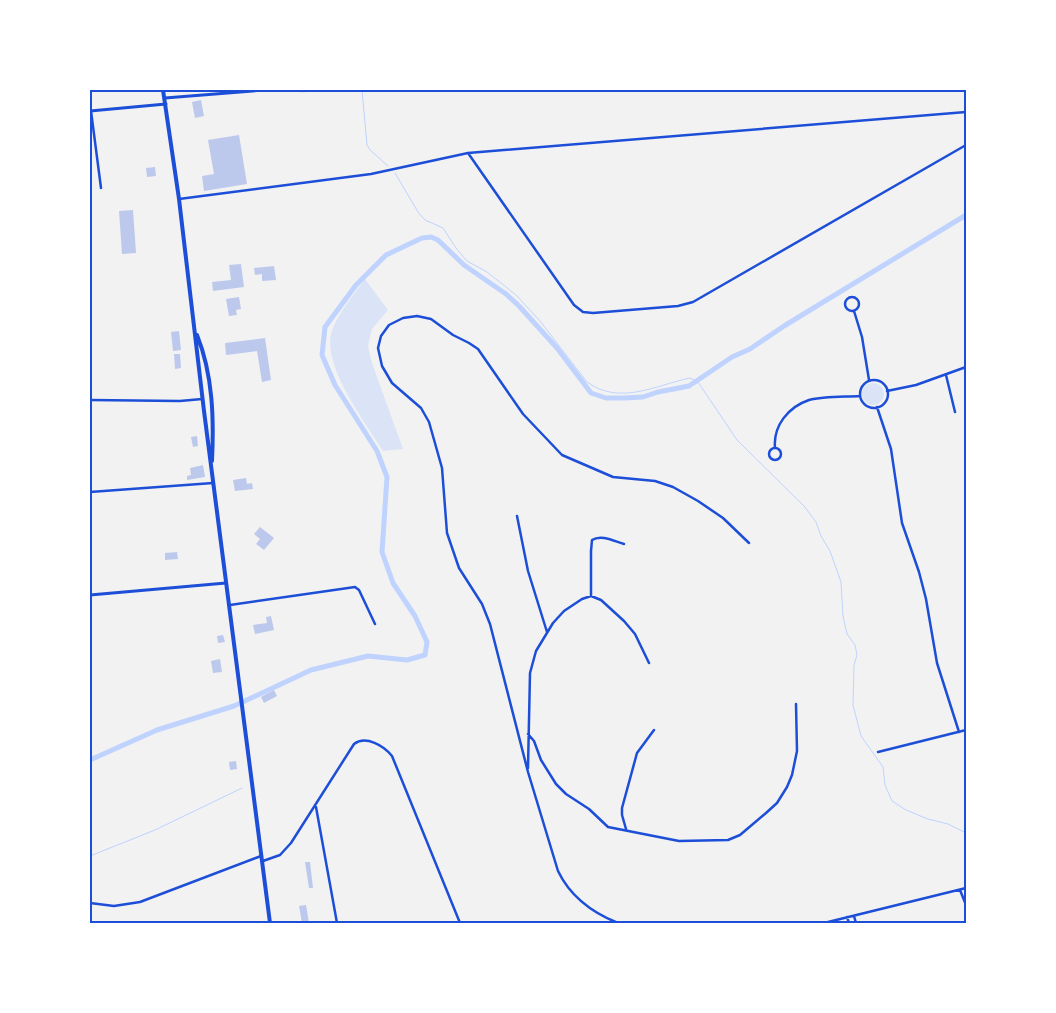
<svg xmlns="http://www.w3.org/2000/svg" width="1056" height="1013" font-family="Rubik,sans-serif">
  <rect width="100%" height="100%" fill="#f2f2f2"/>
  <path fill="#dbe4f7" d="M365 279 388 310 372 329 368 346 372 363 403 449 383 451C366 424 323 367 331 334 336 316 354 294 365 279Z
    M862 394a11 11 0 1 1 22 0a11 11 0 1 1-22 0Z"/>
  <g fill="none" stroke-linecap="round" stroke-linejoin="round">
    <path stroke="#bfd3fe" stroke-width="1" d="M362 90 367 145 370 150 388 166
      M301 92 332 90
      M395 173 418 212 425 220 443 228 456 248 467 261 487 272 516 295 540 321 587 382C620 406 656 385 690 378L698 382 737 440 804 506 816 522 821 536 830 551 841 582 843 616 847 634 855 645 857 655 854 665 853 705 861 736 883 767 885 785 892 801 906 810 928 819 948 824 966 833
      M90 856 155 830 242 788"/>
    <path stroke="#bfd3fe" stroke-width="5" d="M90 760 157 730 234 706 311 670 368 656 407 660 425 655 427 642 415 616 393 583 382 552 387 477 377 451 335 385 322 355 325 327 356 285 386 255 422 238 431 237 438 240 464 265 506 294 519 306 557 348 591 393 606 398H624L643 397 658 392 689 386 732 357 750 349 784 326 966 215"/>
  </g>
  <path fill="#bdc9ec" d="M201 100 204 116 195 118 192 102Z
    M239 135 247 184 204 191 202 176 214 174 208 140Z
    M155 167 156 176 147 177 146 168Z
    M133 210 136 253 122 254 119 211Z
    M241 264 244 287 213 291 212 282 231 280 229 265Z
    M274 266 276 280 262 281V274L255 275 254 268Z
    M239 297 241 309 236 310 237 315 229 316 226 299Z
    M179 331 181 350 173 351 171 332Z
    M265 338 271 380 262 382 257 351 226 355 225 343Z
    M174 354H180L181 368 175 369Z
    M197 436 198 446 193 447 191 437Z
    M203 465 205 477 187 480V476L191 475 190 468Z
    M246 478 247 484 252 483 253 489 235 491 233 480Z
    M260 527 274 538 264 550 256 544 260 539 254 534Z
    M177 552 178 559 165 560V553Z
    M271 616 274 630 255 634 253 625 267 623 266 617Z
    M223 635 225 642 218 643 217 636Z
    M220 659 222 672 213 673 211 661Z
    M274 690 277 696 264 703 261 697Z
    M236 761 237 769 230 770 229 762Z
    M305 862H310L313 888H309Z
    M306 905 309 923H302L299 906Z"/>
  <g fill="none" stroke-linecap="round" stroke-linejoin="round">
    <path stroke="#1d4ed8" stroke-width="2.5" d="M91 111 101 188
      M468 153 574 305 583 312 593 313 678 306 693 302 966 145
      M179 199 371 174 468 153 966 112
      M845 304a7 7 0 1 1 14 0a7 7 0 1 1-14 0Z
      M854 311 862 337 869 380
      M946 375 955 412
      M860 394a14 14 0 1 1 28 0a14 14 0 1 1-28 0Z
      M887 391 916 385 966 367
      M90 400 180 401 202 399
      M877 407 891 449 902 523 919 572 926 599 937 663 959 732
      M769 454a6 6 0 1 1 12 0a6 6 0 1 1-12 0Z
      M775 448C773 426 788 407 809 400 824 396 844 397 860 396
      M90 492 213 483
      M517 516 528 571 547 632
      M591 596V551L592 540C601 534 614 541 624 544
      M230 605 355 587 359 590 375 624
      M528 734 534 741 541 760 556 784 566 794 589 809 608 827 679 841 728 840 740 835 766 813 777 803 787 787 792 775 797 751 796 704
      M878 752 966 730
      M528 768 530 673 536 651 553 623 564 611 582 599 591 596 601 600 624 621 635 634 649 663
      M316 807 337 923
      M626 829 622 815V808L637 753 654 730
      M263 861 280 855 291 843 354 744C366 735 384 746 392 756L460 923
      M960 890 966 905
      M90 903 114 906 140 902 261 856
      M854 916 856 923
      M847 917 849 923
      M618 923C593 913 570 896 558 871L528 772 490 624 482 604 459 568 447 533 442 468 429 422 421 408 392 383 382 366 378 348 381 336 389 325 403 318 417 316 431 319 453 335 469 343 478 349 523 414 562 455 613 477 655 481 673 487 698 501 723 518 749 543
      M824 923 966 888"/>
    <path stroke="#1d4ed8" stroke-width="3" d="M165 98 264 90
      M90 111 166 104
      M90 595 226 583"/>
    <path stroke="#1d4ed8" stroke-width="4" d="M163 90 179 199 204 411 270 923
      M197 335C213 375 214 419 212 461"/>
  </g>
  <rect width="1056" height="1013" fill="none" stroke="#ffffff" stroke-width="182"/>
  <rect x="91" y="91" width="874" height="831" fill="none" stroke="#1d4ed8" stroke-width="2"/>
</svg>
